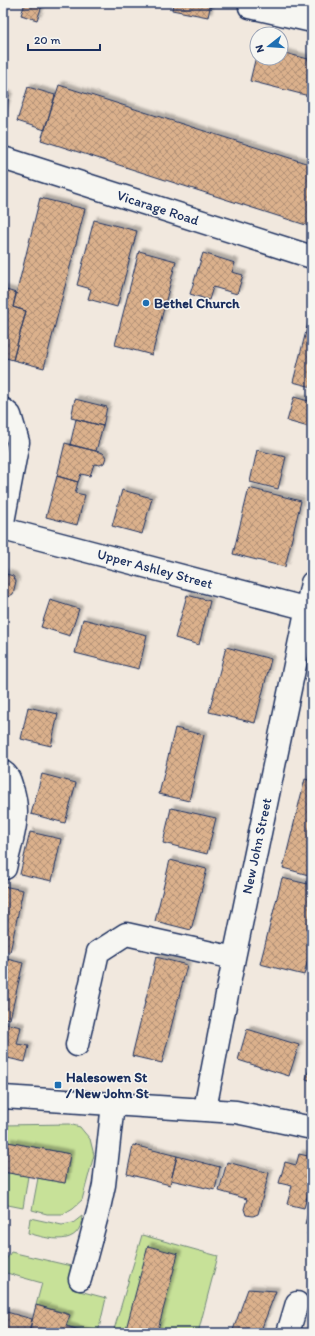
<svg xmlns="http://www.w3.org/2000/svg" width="315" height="1336" font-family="Itim,sans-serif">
  <defs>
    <pattern id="building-cross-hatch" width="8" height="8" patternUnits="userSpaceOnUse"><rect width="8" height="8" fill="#dbb18c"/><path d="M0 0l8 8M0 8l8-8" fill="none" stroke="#b19076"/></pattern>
    <filter id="shadow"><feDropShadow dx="3.5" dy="-3.5" stdDeviation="1" flood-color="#0004"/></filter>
  </defs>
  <rect width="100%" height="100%" fill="#f1e8de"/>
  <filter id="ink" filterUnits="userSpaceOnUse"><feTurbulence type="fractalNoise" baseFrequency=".025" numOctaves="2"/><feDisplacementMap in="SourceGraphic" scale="8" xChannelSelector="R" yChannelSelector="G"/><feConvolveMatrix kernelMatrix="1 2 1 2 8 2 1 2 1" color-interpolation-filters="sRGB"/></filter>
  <g filter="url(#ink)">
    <path fill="#c7e198" stroke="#71887b" d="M69 1124 80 1127 84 1132 90 1139 94 1155 82 1200 73 1208 63 1214H47L32 1210 38 1178 65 1183 70 1154 8 1142 7 1149 3 1148V1125Z
      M3 1172 28 1176 23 1208 3 1204Z
      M82 1216C81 1248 48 1239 28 1233L30 1218 62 1225 73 1223Z
      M142 1235 218 1256 198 1333H113Z
      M11 1252 71 1266 73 1275 72 1289 106 1298 98 1333H90L66 1326 69 1314 36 1305 42 1283 3 1272V1264Z"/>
    <path fill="url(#building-cross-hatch)" stroke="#1b2f5e" filter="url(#shadow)" d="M25 3H43L37 20 21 15Z
      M173 3H211L208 17 172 10Z
      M257 52V58H281V52L312 60V85L309 96 250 81Z
      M59 85 312 165V227L41 140Z
      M28 87 55 95 45 130 17 121Z
      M3 93 9 95 3 115Z
      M40 198 85 209 44 368 13 360 26 311 13 307Z
      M94 220 137 231 117 307 88 299 91 289 77 285Z
      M139 251 176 261 152 355 115 345Z
      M203 253 235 263 232 272 243 275 237 294 213 287 209 300 190 294Z
      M3 289 16 293 13 307 26 311 13 360 3 357Z
      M312 308V387L293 382Z
      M294 397 312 402V428L287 421Z
      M75 399 107 407 103 426 71 418Z
      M76 419 103 426 96 451 70 445Z
      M65 443 103 453 106 457 104 463 100 465 94 464 90 476 81 474 78 482 57 476Z
      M257 450 286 457 278 489 250 482Z
      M57 476 78 482 75 493 85 495 77 525 46 517Z
      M249 488 301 501 285 567 233 554Z
      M122 490 152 498 142 534 112 526Z
      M3 573 13 576 16 581 13 594 8 597 3 595Z
      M187 595 210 601 199 645 175 638Z
      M50 600 79 609 70 636 41 627Z
      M83 619 147 635 139 669 75 653Z
      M226 647 271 659 255 723 209 712Z
      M28 707 58 714 51 746 21 739Z
      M175 728 204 735 189 801 159 794Z
      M42 774 76 783 65 823 31 814Z
      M305 779 312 781V876L283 868Z
      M171 808 216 818 207 854 163 843Z
      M30 832 61 839 52 881 20 874Z
      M170 860 207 869 191 930 155 921Z
      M282 878 312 885V943L304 975 260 964Z
      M3 886 23 890 10 952 3 951Z
      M156 957 187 965 162 1063 132 1056Z
      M3 958 23 963 10 1019 3 1018Z
      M3 1023 21 1027 17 1044 29 1046 25 1062 3 1057Z
      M247 1029 299 1045 289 1076 238 1060Z
      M312 1059V1081L306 1079Z
      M8 1142 70 1154 65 1183 3 1172Z
      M133 1145 177 1156 170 1185 127 1174Z
      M3 1148 7 1149 3 1171Z
      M299 1154 312 1157V1178L304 1208 287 1204 292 1186 279 1183 285 1162 296 1165Z
      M177 1156 220 1167 215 1190 171 1180Z
      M227 1162 269 1173 258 1214 253 1216 246 1215 244 1209 247 1199 219 1191Z
      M312 1198V1240L307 1234 310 1225 305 1224Z
      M148 1246 178 1254 157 1333H125Z
      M248 1289 276 1291 260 1333H240L233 1330Z
      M36 1305 70 1315 66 1326 90 1333H29Z
      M3 1311 32 1319 29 1333H3Z"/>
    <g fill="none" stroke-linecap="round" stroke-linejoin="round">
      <g stroke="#1b2f5e" stroke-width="25">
        <path id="minor" d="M250 7 312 21
          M3 158 312 257
          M3 409 10 415 18 442 3 522
          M3 529 312 610
          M3 772C9 776 10 781 12 788 22 815 11 841 5 868
          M77 1045 98 952 126 934 234 958
          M205 1109 234 958 312 583
          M80 1279 99 1208 104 1185 113 1104
          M288 1333 297 1303"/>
      </g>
      <g stroke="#1b2f5e" stroke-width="25">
        <path id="major" d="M3 1097 236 1112 312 1128"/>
      </g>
      <use href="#minor" stroke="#f6f6f2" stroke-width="22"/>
      <use href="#major" stroke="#f6f6f2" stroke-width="22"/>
    </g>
  </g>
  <g fill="#1f6fb2" stroke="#f6f6f2" stroke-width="1.5">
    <circle cx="146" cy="303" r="4"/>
    <rect x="54" y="1081" width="8" height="8" rx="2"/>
  </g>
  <g text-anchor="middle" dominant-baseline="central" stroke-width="3" stroke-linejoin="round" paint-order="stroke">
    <g font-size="14" fill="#1b2f5e" stroke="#f6f6f2">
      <text transform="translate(158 208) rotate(18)">Vicarage Road</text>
      <text transform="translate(155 569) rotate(15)">Upper Ashley Street</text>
      <text transform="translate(257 846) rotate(-78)">New John Street</text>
    </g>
    <g font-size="14" font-weight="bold" fill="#1b2f5e" stroke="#f6f6f2" text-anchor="start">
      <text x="154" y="303">Bethel Church</text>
      <text x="66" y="1077">Halesowen St<tspan x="66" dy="16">/ New John St</tspan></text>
    </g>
  </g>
  <rect width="315" height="1336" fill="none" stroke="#f6f6f2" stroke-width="16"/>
  <rect x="8" y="8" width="299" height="1320" fill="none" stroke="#1b2f5e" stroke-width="1.5" filter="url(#ink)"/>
  <g transform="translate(269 46) rotate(253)"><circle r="19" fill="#f6f6f2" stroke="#9ea6b7"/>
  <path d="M0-3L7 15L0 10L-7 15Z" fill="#1f6fb2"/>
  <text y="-6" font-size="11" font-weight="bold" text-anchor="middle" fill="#1b2f5e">N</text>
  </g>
  <path d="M28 44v6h72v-6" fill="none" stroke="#1b2f5e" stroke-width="2"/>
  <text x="34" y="44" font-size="12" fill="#1b2f5e" stroke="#f6f6f2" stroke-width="3" paint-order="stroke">20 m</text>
</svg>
